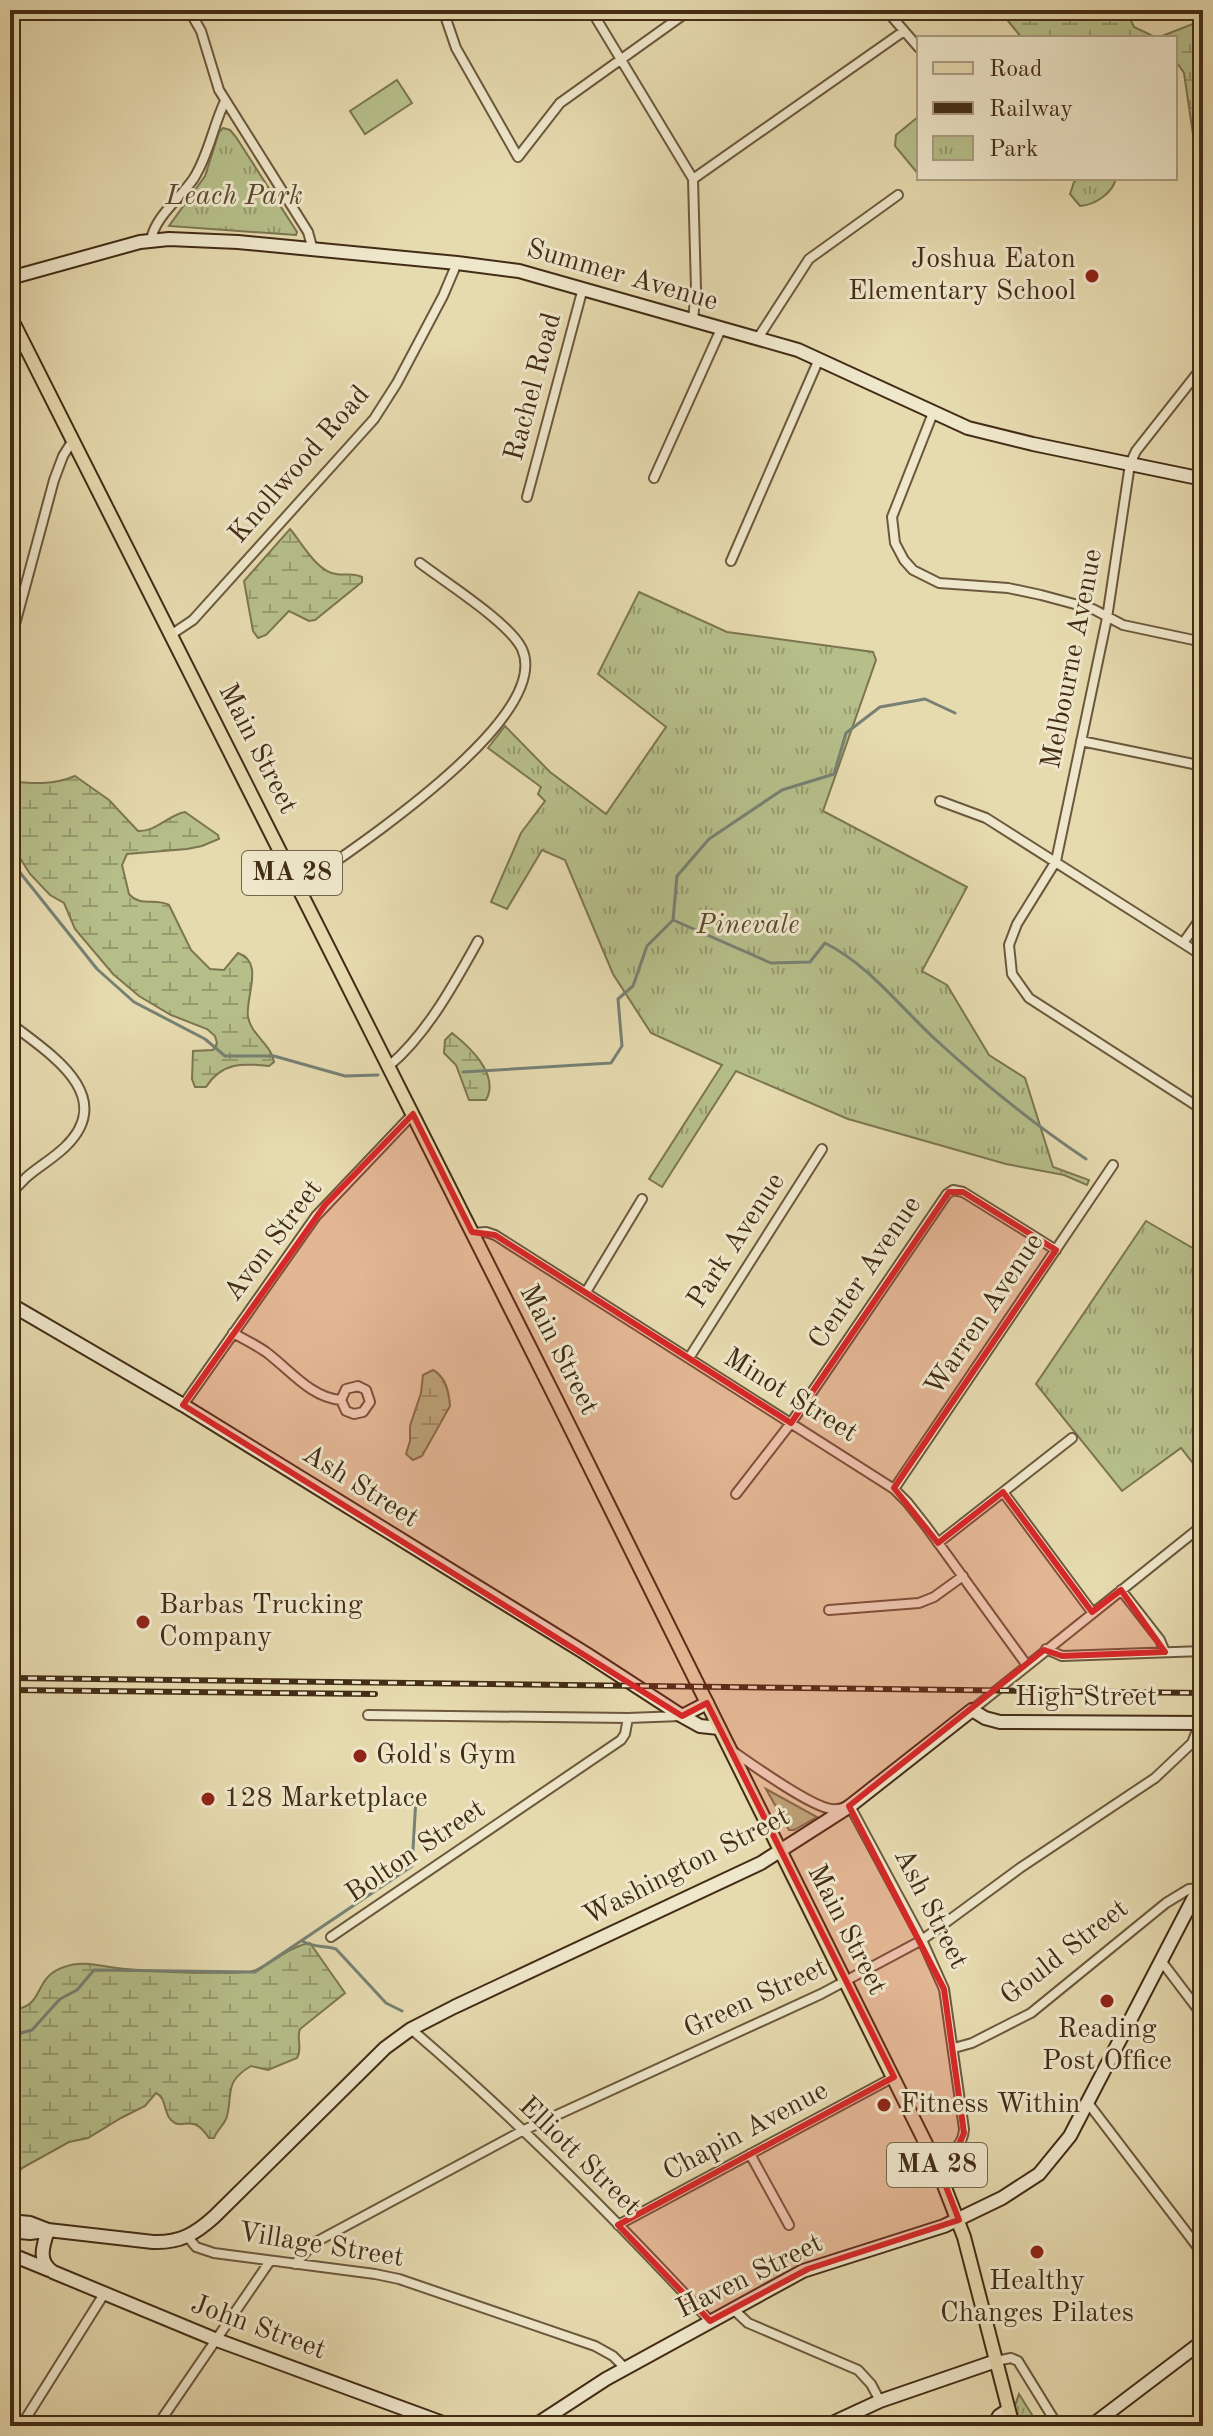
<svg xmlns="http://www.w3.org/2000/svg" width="1213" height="2436" font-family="'Old Standard TT',serif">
  <defs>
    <pattern id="wetland-marsh" width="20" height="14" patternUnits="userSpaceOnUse" patternTransform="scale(2)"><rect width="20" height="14" fill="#b6bf8a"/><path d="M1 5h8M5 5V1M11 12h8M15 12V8" fill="none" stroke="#969b70"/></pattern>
    <pattern id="park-tufts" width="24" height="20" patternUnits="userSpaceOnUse" patternTransform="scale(2)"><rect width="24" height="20" fill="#b6bf8a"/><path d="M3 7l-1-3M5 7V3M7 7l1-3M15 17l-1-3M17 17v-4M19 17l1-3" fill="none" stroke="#969b70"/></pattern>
  </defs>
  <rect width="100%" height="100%" fill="#e6daaf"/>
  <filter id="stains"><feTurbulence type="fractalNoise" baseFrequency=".0025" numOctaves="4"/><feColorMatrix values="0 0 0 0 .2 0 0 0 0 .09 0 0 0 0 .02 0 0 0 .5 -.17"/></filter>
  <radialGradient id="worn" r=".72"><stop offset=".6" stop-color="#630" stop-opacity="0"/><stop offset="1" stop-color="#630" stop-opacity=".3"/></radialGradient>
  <path fill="#b6bf8a" stroke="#7c7650" stroke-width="2" d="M397 80 412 103 365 134 350 111Z
    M919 116V175L895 146 896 135Z"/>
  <path fill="url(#wetland-marsh)" stroke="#7c7650" stroke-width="2" d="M999 10H1126L1134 27 1157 38 1203 20V169L1195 148 1184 73 1175 60V38H1022Z
    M290 529C302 543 317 572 336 574 346 576 352 572 362 577V582L315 620 309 621 289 611 266 635 258 638 253 631 244 581Z
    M75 776 109 800 138 831C156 832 168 815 185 812L218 835 219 839 202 846 187 849 127 854 122 865 129 894C140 907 156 898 169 905L191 950 210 969 224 970 238 953C265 962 245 997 248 1017 251 1035 272 1045 274 1062L269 1066C243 1063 222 1062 206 1087H195L192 1079 193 1051 213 1050 217 1043 215 1036 207 1029 171 1015 139 996 113 974 75 929 64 903 50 895 30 874 10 842V781C32 784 54 785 75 776Z
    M452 1033C470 1047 500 1075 486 1100H469L456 1065 444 1053 445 1040Z
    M433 1370C446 1377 449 1392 450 1406L422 1456 413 1460 406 1454 410 1441V1426L421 1393 423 1375Z
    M310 1943 345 1993 300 2029C296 2039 303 2048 297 2058L268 2070 251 2066C224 2082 233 2092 227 2116 225 2125 217 2129 214 2138H209C191 2111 183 2132 171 2120 163 2112 167 2098 156 2093L145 2106 121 2118 88 2138 69 2142 22 2168 10 2186V2010C47 2008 31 1978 64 1967 85 1959 104 1968 125 1969 163 1972 211 1974 249 1972 263 1971 288 1946 310 1943Z"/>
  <path fill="url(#park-tufts)" stroke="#7c7650" stroke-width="2" d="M223 128 230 130 236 137 297 232 296 235 169 226 205 176 219 132Z
    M1078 178H1116C1113 193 1095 205 1080 206L1070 194 1074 182Z
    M639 592 727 632 873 652 876 660 823 811 967 887 922 971 947 985 989 1055 1025 1078 1053 1167 1089 1180 1087 1185 1064 1175 1006 1164 848 1119 736 1071 662 1187 649 1179 722 1065 651 1033 613 974 565 860 542 850 507 909 491 902 521 833 545 801 538 794 541 787 488 748 505 726 550 772 606 814 666 727 598 674Z
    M1146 1221 1203 1254V1476L1181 1448 1122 1491 1036 1384Z
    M766 1789 817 1817 794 1830H789Z
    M1019 2394 1039 2426H1008Z"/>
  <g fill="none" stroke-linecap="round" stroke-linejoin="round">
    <path stroke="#768174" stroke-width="3" d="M10 860 97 969 134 1002 205 1039 225 1056H274L345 1076 378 1075
      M673 920 677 876 709 839 782 790 834 774 846 733 880 707 925 699 955 713
      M463 1072 611 1063 622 1046 618 999 633 986 647 946 673 920 771 963 810 962 825 943C869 965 900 1007 936 1040 984 1084 1032 1123 1086 1159
      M302 1941C314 1948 323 1945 336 1949L386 2003 402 2011
      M10 2036 32 2030 60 1999 77 1990 94 1970 255 1972 412 1866 416 1798"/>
    <g stroke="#6c583c" stroke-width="12">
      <path id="street" d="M189 10 201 31 219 90 308 232 313 250
        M443 10 456 48 518 157 560 103 690 10
        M591 10 693 179 696 289 693 320
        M886 10 919 48
        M693 179 904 31
        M151 240C155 216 181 198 194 178 209 154 213 126 225 101
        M758 338 809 259 898 195
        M1203 366 1136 451 1130 464 1107 618 1056 861 1017 924 1009 945 1012 974 1029 998 1203 1110
        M933 413 892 517 895 543 904 560 913 570 939 583 1008 588 1041 595 1093 609 1123 625 1203 642
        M654 478 721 329
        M527 497 583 288
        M731 561 819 359
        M172 634 193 620 374 419 397 383 443 296 457 263
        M10 643 54 480 63 456 73 440
        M1081 741 1203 766
        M940 801 986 818 1203 956
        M299 887C348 852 554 719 522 649 510 623 445 582 420 563
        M1183 943 1203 915
        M10 1023C47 1052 119 1095 65 1147 45 1166 27 1171 10 1196
        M389 1066C427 1034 454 984 478 941
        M473 1233 486 1232 495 1235 894 1489 907 1502 926 1526 1026 1664
        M586 1292 642 1199
        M233 1333C244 1339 256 1345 266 1352 289 1369 311 1398 341 1400L346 1389 358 1386 366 1390 370 1402 363 1412 354 1414 346 1411 341 1400
        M689 1358 822 1149
        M183 1405 316 1216 413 1114
        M894 1489 1113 1165
        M1003 1492 1092 1612
        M736 1494 791 1423 947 1194 953 1190 963 1192 1056 1250
        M938 1543 1072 1438
        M1121 1590 1160 1640 1165 1652
        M829 1610 919 1603 934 1597 963 1576
        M1046 1649 1062 1656 1203 1651
        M972 1710 1203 1525
        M368 1715 628 1718
        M734 1752C754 1766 810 1806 831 1809 838 1810 843 1808 850 1806L922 1940 944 1989 964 2129C963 2147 950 2153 935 2162
        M331 1937 621 1740 625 1734 628 1718 681 1716
        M1162 1962 1203 2016
        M1191 2000 1203 1991
        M411 2029C516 2119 616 2219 710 2321
        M954 2048 972 2043 1031 2013 1166 1903 1189 1889 1201 1888
        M1088 2103 1203 2254
        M750 2154 789 2225
        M618 2225 894 2077
        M188 2237 196 2247 214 2253 375 2274 399 2279 595 2346 613 2356 625 2368
        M295 2264 314 2243 522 2131 821 1994 922 1940 1020 1868 1155 1778 1192 1743 1200 1723
        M733 2309 748 2323 858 2370 871 2384 880 2401
        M996 2361 1011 2358 1018 2361 1058 2426
        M21 2426 104 2294
        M157 2426 270 2261"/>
    </g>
    <g stroke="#432c15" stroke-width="16">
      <path id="secondary" d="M10 278 140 242 169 239 238 242 457 263 519 271 798 350 968 428 1033 444 1203 479
        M10 1304 183 1405 585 1653 682 1716 700 1726 719 1728
        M682 1716 707 1703
        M10 2221 30 2223 48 2230 153 2242C180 2243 195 2234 214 2217L385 2048 411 2029 454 2007 761 1863 850 1806 972 1710 985 1718 1000 1722 1203 1723
        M48 2230C43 2246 37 2261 53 2272L217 2340 451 2426
        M10 2231 30 2233 45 2231
        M10 2254 49 2270
        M534 2426 606 2379 803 2271 944 2226 1002 2198 1039 2174 1070 2136 1203 1880
        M826 2426 880 2401 996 2361
        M993 2426 999 2416 1008 2410
        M1091 2426 1203 2341"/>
    </g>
    <g stroke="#432c15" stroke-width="16">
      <path id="primary" d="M10 316 556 1399 935 2162 964 2237 1013 2426"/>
    </g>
    <use href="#street" stroke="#efe7cb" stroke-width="8"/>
    <use href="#secondary" stroke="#efe7cb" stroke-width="12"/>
    <use href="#primary" stroke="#e6daaf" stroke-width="12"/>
    <g stroke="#432c15" stroke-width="6">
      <path id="rail" d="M10 1678 1203 1693
        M10 1690 375 1694"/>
    </g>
    <use href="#rail" stroke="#efe7cb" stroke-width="3" stroke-dasharray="9" stroke-linecap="butt"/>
  </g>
  <path fill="#d62828" fill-opacity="0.2" stroke="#d62828" stroke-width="6" stroke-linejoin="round" d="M413 1114 472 1232 495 1235 791 1423 949 1192H963L1056 1250 894 1488 938 1543 1003 1492 1092 1612 1121 1590 1165 1652 1062 1656 1044 1650 849 1806 944 1989 964 2133 958 2147 936 2161 959 2220 808 2269 710 2321 618 2225 894 2077 707 1703 682 1716 183 1405 325 1205Z"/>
  <g fill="#8f2418" stroke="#efe7cb" stroke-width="3">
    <circle cx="1092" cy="276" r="8"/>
    <circle cx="143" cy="1622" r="8"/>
    <circle cx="360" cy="1756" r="8"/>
    <circle cx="208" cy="1799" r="8"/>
    <circle cx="1107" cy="2001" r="8"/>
    <circle cx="884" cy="2105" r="8"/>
    <circle cx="1037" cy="2252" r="8"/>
  </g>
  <g text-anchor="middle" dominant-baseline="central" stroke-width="6" stroke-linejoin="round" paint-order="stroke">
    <g fill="#efe7cb" stroke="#77644c" stroke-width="2">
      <rect x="242" y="851" width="100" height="44" rx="6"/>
      <rect x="887" y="2143" width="100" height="44" rx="6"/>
    </g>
    <g font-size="26" font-weight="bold" fill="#432c15">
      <text x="292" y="873">MA 28</text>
      <text x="937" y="2165">MA 28</text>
    </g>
    <g font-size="28" font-style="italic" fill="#5a492c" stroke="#efe7cb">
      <text x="234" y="197">Leach Park</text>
      <text x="748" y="926">Pinevale</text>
    </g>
    <g font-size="28" fill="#432c15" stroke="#efe7cb" text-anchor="start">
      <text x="1076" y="260" text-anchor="end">Joshua Eaton<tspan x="1076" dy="32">Elementary School</tspan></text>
      <text x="159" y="1606">Barbas Trucking<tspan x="159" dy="32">Company</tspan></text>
      <text x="376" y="1756">Gold's Gym</text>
      <text x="224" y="1799">128 Marketplace</text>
      <text x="1107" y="2030" text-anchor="middle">Reading<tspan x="1107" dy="32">Post Office</tspan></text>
      <text x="900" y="2105">Fitness Within</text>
      <text x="1037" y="2282" text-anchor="middle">Healthy<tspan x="1037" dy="32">Changes Pilates</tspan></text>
    </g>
    <g font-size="28" fill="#432c15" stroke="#efe7cb">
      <text transform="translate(622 276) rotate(16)">Summer Avenue</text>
      <text transform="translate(534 387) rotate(-75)">Rachel Road</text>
      <text transform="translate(300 465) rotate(-49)">Knollwood Road</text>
      <text transform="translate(1073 659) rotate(-79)">Melbourne Avenue</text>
      <text transform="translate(257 749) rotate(63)">Main Street</text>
      <text transform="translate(274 1241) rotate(-53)">Avon Street</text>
      <text transform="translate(737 1241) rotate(-57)">Park Avenue</text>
      <text transform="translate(866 1273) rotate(-56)">Center Avenue</text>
      <text transform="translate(985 1315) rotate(-56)">Warren Avenue</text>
      <text transform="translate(558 1350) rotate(63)">Main Street</text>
      <text transform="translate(790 1396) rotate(32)">Minot Street</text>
      <text transform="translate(360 1487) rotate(32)">Ash Street</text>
      <text x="1086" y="1698">High Street</text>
      <text transform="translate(416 1852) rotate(-34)">Bolton Street</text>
      <text transform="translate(687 1867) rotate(-27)">Washington Street</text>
      <text transform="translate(930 1909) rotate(63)">Ash Street</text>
      <text transform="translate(846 1930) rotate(63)">Main Street</text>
      <text transform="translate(1065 1953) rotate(-38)">Gould Street</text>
      <text transform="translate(756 1999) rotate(-25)">Green Street</text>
      <text transform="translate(746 2132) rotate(-28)">Chapin Avenue</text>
      <text transform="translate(579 2157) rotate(44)">Elliott Street</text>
      <text transform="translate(321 2246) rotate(9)">Village Street</text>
      <text transform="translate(750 2277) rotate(-26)">Haven Street</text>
      <text transform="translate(258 2328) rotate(20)">John Street</text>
    </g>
  </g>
  <rect width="1213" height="2436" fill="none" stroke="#e6daaf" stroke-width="40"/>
  <rect x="12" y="12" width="1189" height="2412" fill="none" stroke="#432c15" stroke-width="4"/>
  <rect x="20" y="20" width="1173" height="2396" fill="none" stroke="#432c15" stroke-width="2"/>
  <rect x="917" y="36" width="260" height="144" fill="#efe7cb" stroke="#aa9c82" stroke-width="2"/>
  <rect x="933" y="62" width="40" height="12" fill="#e6daaf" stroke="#aa9c82" stroke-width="2"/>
  <text x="989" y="76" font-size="24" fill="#432c15">Road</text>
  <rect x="933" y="102" width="40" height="12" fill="#432c15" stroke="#aa9c82" stroke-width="2"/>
  <text x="989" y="116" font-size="24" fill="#432c15">Railway</text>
  <rect x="933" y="136" width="40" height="24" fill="url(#park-tufts)" stroke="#aa9c82" stroke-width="2"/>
  <text x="989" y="156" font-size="24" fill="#432c15">Park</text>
  <rect width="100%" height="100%" filter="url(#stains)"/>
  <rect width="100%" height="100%" fill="url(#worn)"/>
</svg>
